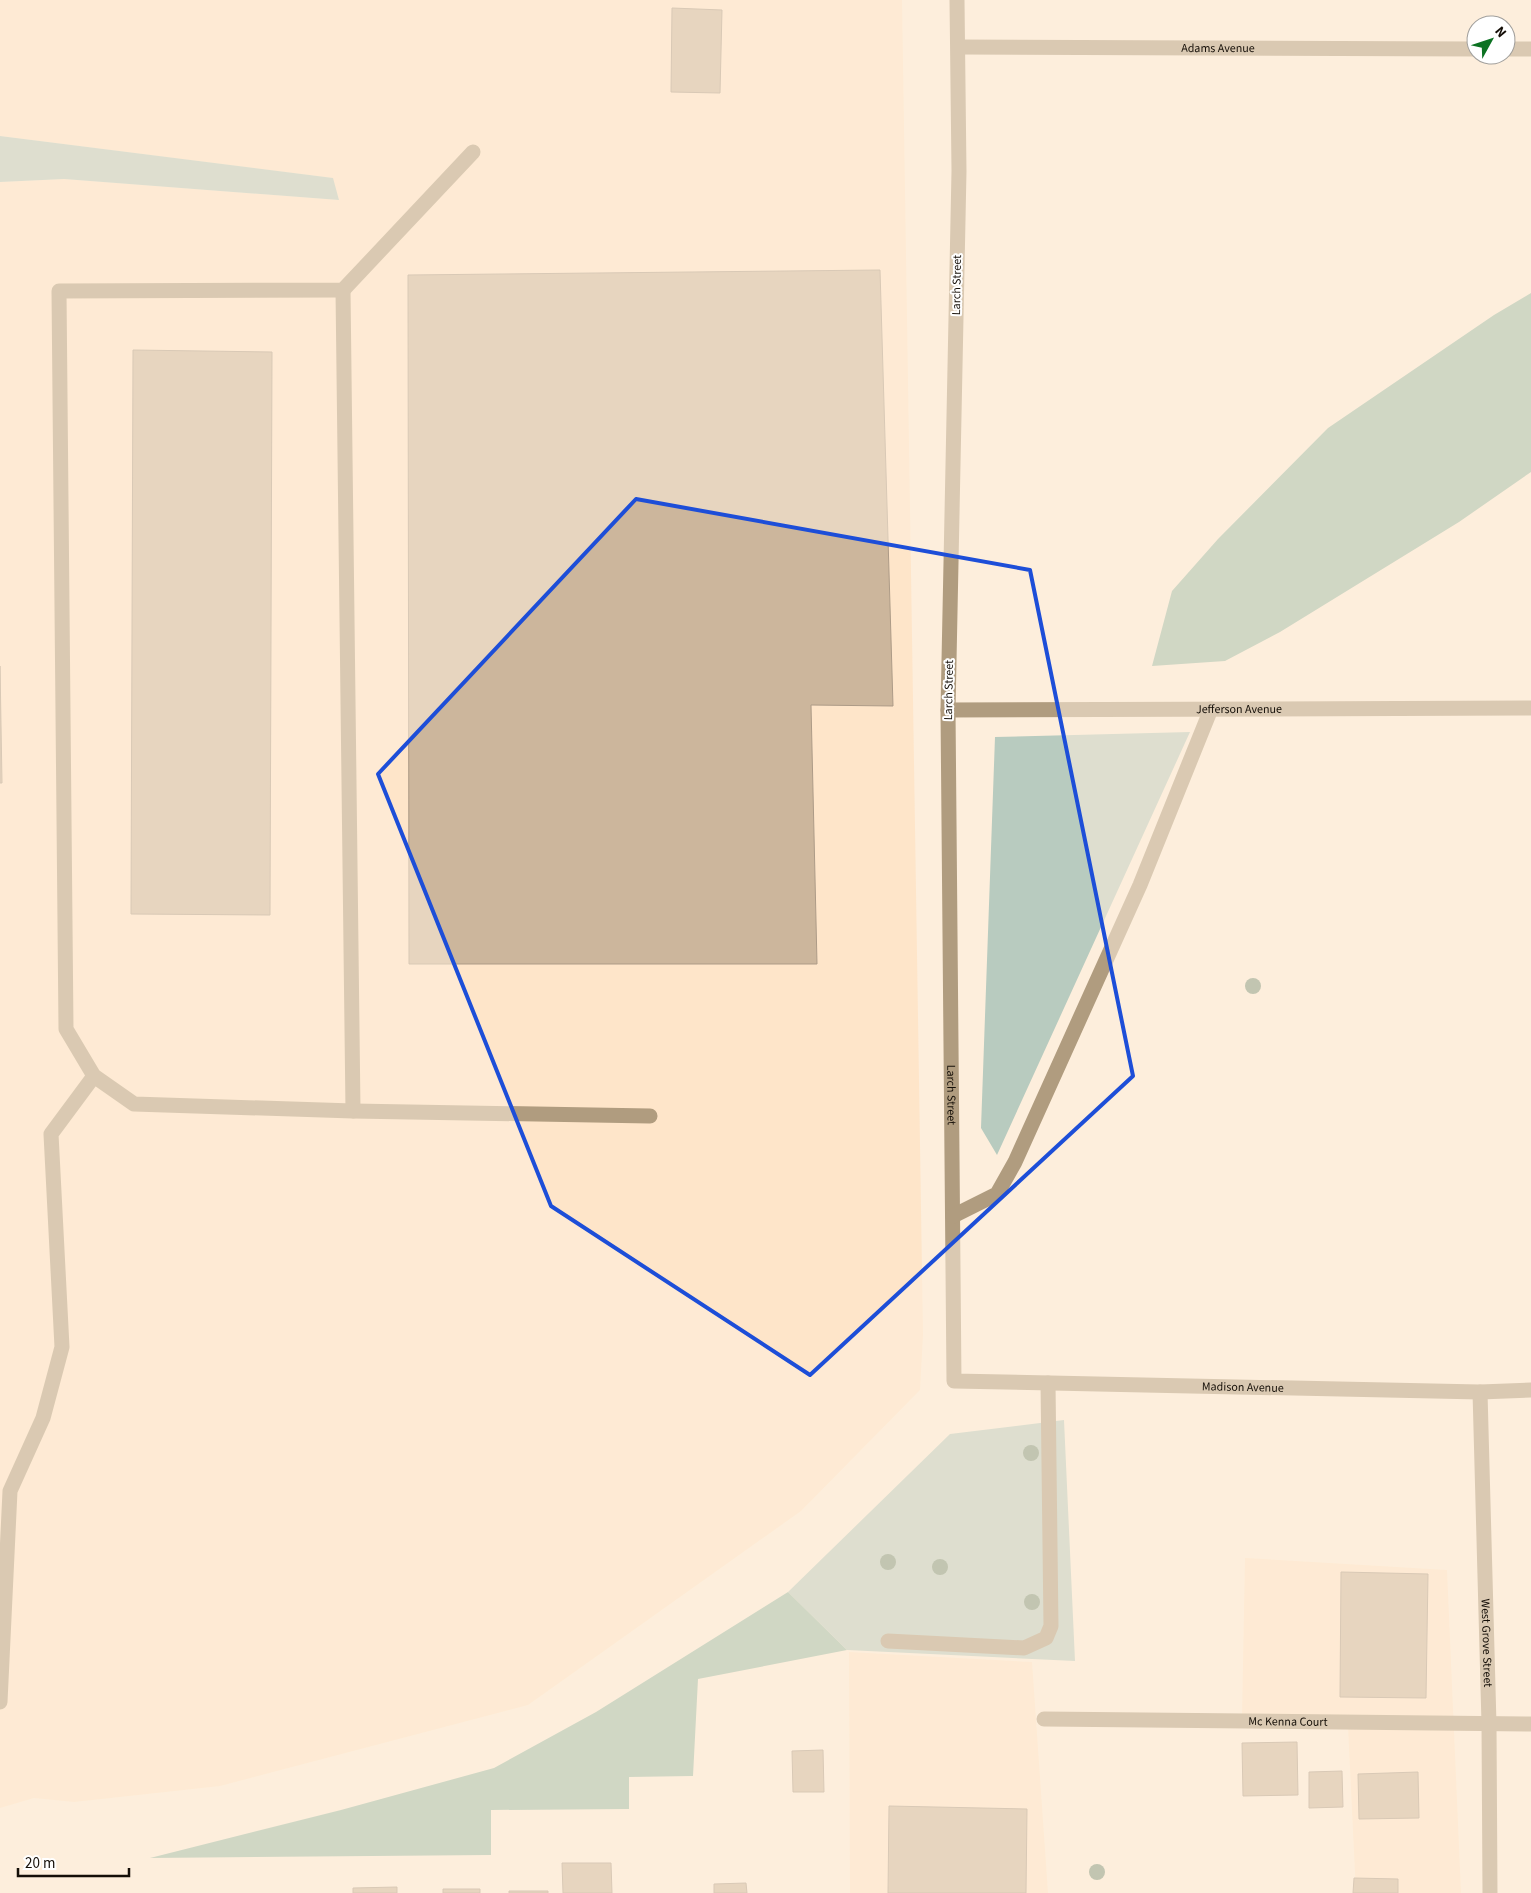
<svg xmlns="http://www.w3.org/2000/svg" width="1531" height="1893" font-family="'Source Sans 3',sans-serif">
  <rect width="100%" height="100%" fill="#fdeedc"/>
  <path fill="#fee5c9" d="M0 0H902L923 1335 920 1390 801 1511 528 1705 220 1786 74 1802 34 1798 0 1808V182L64 179 339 200 332 178 0 136Z
    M1245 1558 1447 1570 1461 1893H1356L1348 1726 1242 1718Z
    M849 1652 1032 1662 1048 1893H850Z"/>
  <path fill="#b8cbbf" d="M0 136 333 178 339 200 64 179 0 182Z
    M1190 732 997 1155 981 1128 995 737Z
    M1064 1420 1075 1661 847 1650 788 1592 950 1434Z"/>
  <path fill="#9abaa7" d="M1531 293V472L1459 522 1280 632 1225 661 1152 666 1172 591 1218 539 1328 428 1494 315Z
    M788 1592 847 1650 698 1679 693 1776 629 1777V1809L491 1810V1855L150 1858 341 1810 494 1768 596 1712Z"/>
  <path fill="#ccb69c" stroke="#ad9b87" d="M672 8 722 10 720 93 671 92Z
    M880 270 893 706 811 705 817 964H409L408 275Z
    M133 350 272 352 270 915 131 914Z
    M0 666 2 783H0Z
    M1341 1572 1428 1574 1426 1698 1340 1697Z
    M1297 1742 1298 1795 1243 1796 1242 1743Z
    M823 1750 824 1792H793L792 1751Z
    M1342 1771 1343 1807 1309 1808V1772Z
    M1418 1772 1419 1818 1359 1819 1358 1774Z
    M889 1806 1027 1809 1026 1893H888Z
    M562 1863H611L612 1893H563Z
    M1354 1878 1398 1879V1893H1353Z
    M746 1883 747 1893H714V1884Z
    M397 1887V1893H353V1888Z
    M443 1889H480V1893H443Z
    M509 1891H548V1893H509Z"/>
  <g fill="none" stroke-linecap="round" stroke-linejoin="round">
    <g stroke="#b09c7f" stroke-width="15">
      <path id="s1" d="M957 0 959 171 948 710 954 1381 1480 1392 1531 1390"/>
      <path id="s2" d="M959 47 1476 49"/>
      <path d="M1506 49H1531"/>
      <path d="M473 152 343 290 59 291 66 1029 94 1076 134 1104 353 1111 650 1116"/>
      <path d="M343 290 353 1111"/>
      <path id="s3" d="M948 710 1531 708"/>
      <path d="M953 1216 997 1194 1015 1162 1140 885 1211 709"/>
      <path id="s4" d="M1480 1392 1489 1724 1490 1893"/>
      <path d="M888 1641 1024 1648 1046 1638 1051 1626 1048 1383"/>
      <path d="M0 1702 10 1491 43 1418 62 1347 51 1134 94 1076"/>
      <path id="s5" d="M1044 1719 1531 1724"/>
    </g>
  </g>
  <g fill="#7a927c">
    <circle cx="1253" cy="986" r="8"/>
    <circle cx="1031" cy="1453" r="8"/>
    <circle cx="888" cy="1562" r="8"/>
    <circle cx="940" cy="1567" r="8"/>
    <circle cx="1032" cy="1602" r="8"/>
    <circle cx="1097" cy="1872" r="8"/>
  </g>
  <path d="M0 0H1531V1893H0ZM636 499 1030 570 1133 1076 810 1375 551 1206 378 774Z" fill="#fdeedc" fill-opacity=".55" fill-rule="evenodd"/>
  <path fill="none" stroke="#1d4ed8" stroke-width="4" stroke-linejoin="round" d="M636 499 1030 570 1133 1076 810 1375 551 1206 378 774Z"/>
  <g text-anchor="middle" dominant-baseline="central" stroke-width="4" stroke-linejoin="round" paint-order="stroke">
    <g font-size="12" fill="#140e07" stroke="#fff">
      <text stroke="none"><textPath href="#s2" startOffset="259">Adams Avenue</textPath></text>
      <text transform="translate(957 285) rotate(-89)">Larch Street</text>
      <text transform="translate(949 690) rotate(-89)">Larch Street</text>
      <text stroke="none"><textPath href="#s3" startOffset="291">Jefferson Avenue</textPath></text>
      <text stroke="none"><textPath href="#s1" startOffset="1095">Larch Street</textPath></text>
      <text stroke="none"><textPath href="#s1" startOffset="1670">Madison Avenue</textPath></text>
      <text stroke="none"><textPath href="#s4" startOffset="251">West Grove Street</textPath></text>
      <text stroke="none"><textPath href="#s5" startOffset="244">Mc Kenna Court</textPath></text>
    </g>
  </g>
  <g transform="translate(1491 40) rotate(50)"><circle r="24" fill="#ffffff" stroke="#a19f9c"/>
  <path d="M0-4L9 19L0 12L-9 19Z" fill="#0c7222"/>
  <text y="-8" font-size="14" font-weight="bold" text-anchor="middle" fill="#140e07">N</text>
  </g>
  <path d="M18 1868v8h111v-8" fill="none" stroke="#140e07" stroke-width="2.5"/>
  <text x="25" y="1868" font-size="15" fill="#140e07" stroke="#ffffff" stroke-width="4" paint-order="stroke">20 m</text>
</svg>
